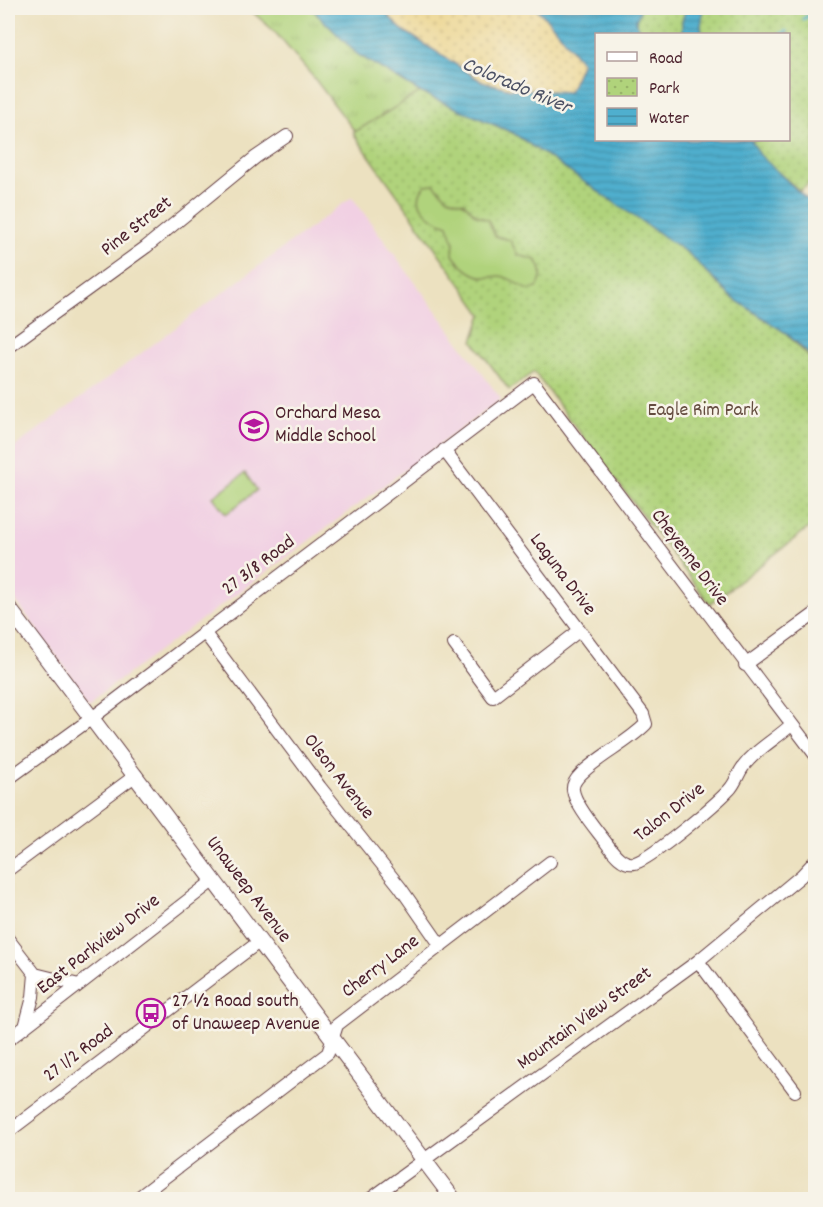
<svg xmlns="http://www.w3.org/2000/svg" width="823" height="1207" font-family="Dekko,sans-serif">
  <defs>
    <pattern id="grass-tufts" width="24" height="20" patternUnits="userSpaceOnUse" patternTransform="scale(1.5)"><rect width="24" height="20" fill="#b0d37b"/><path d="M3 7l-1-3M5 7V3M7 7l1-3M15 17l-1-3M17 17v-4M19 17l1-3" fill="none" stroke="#99b56a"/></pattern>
    <pattern id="sand-dots" width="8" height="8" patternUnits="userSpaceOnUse" patternTransform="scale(1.5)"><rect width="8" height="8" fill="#eeda9e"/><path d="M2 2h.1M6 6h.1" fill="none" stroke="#cebb88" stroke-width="1.8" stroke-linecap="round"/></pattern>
    <pattern id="park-dots" width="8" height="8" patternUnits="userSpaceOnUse" patternTransform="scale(1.5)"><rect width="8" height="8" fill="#b0d37b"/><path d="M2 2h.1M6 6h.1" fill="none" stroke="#99b56a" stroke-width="1.8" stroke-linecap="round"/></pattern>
    <pattern id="water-rules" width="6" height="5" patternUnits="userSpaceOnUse" patternTransform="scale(1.5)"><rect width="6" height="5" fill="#4fafce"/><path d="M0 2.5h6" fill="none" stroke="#448ea7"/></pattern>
  </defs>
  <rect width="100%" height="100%" fill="#f7f3e8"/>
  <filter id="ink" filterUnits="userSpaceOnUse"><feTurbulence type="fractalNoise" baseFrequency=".0167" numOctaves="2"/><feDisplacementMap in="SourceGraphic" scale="12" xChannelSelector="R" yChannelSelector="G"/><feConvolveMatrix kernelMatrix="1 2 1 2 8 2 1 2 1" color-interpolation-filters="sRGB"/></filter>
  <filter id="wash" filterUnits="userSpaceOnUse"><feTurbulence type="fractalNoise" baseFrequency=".008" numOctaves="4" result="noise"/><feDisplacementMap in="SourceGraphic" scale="24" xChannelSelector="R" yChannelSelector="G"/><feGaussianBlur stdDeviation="1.35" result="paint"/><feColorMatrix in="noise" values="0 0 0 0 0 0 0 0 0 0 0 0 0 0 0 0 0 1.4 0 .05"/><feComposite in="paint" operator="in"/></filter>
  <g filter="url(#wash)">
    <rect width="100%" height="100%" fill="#ece1c0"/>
    <path fill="#f1d0e3" d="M352 197 501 399 90 702 8 590V452Z"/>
    <path fill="url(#grass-tufts)" stroke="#7d7953" stroke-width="1.5" d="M248 8H311L357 54 420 92 786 333 815 360V449L379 163 314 78 274 31Z"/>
    <path fill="url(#sand-dots)" stroke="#9c7c64" stroke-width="1.5" d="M381 8H535C554 23 566 44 582 62L569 92 510 89 481 81 401 29Z"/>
    <path fill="url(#park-dots)" stroke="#7d7953" stroke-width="1.5" d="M589 8H815V179L800 191 740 140H788V34H620Z
      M420 92 513 133 689 254 731 297 786 333 815 364V523L710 604 534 372 509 390 473 341 482 314 353 133Z"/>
    <path fill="#b0d37b" stroke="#7d7953" stroke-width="1.5" d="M434 184 448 198 464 203 476 215 488 220 495 236 510 240 518 255 536 260C543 270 543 277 537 288L529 290C520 286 509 276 499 276 494 276 489 278 484 277 470 275 461 266 453 255L454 242 448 225C430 219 409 204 425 185Z
      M245 473 257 490 226 514 213 497Z"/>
    <path fill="url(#water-rules)" stroke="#4c677c" stroke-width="1.5" d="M311 8H381L401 29 481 81 510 89 569 92 582 62C566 44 554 23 535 8H641L636 21 640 34H596V140H751L760 155 815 207V360L786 333 731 297 689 254 513 133 420 92 357 54Z
      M686 8H704L701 25 702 34H682V21Z"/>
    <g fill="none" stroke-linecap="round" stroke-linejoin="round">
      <path stroke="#4fafce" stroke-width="3" d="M803 19 816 11
        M781 34 786 31"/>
    </g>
  </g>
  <g filter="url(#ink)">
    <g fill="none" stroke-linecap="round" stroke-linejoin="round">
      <g stroke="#623c41" stroke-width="14">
        <path id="minor" d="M8 347 146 247 256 157 287 136
          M444 450 643 714 646 724C626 744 600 755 581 774 577 778 572 784 573 790 575 805 595 828 604 840 611 849 621 866 635 863 652 858 715 805 729 790 736 783 737 775 743 767 755 750 776 739 791 725
          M204 632 320 787 400 887 441 946
          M454 644 493 697 580 630
          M745 665 816 613
          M8 779 92 718 534 383 816 756
          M8 870 136 775
          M8 939 35 974 79 985
          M698 961 795 1091
          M25 1027 33 997 35 974
          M8 1040 214 880
          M8 1132 260 941
          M135 1200 328 1053 337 1025 550 862
          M369 1200 698 961 801 876 816 860"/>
      </g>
      <g stroke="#623c41" stroke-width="17">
        <path id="major" d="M8 607 454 1200"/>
      </g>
      <use href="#minor" stroke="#fff" stroke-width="12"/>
      <use href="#major" stroke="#fff" stroke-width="15"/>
    </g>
  </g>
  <defs>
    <g id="school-ring" transform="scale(1.5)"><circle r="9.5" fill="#f7f3e8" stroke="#b5179e" stroke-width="1.5"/><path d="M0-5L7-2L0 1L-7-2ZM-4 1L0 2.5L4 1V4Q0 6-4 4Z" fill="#b5179e"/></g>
    <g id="bus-ring" transform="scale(1.5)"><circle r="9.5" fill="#f7f3e8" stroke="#b5179e" stroke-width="1.5"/><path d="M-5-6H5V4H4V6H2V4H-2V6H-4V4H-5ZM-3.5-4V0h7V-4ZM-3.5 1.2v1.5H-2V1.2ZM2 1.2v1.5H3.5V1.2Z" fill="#b5179e"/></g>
  </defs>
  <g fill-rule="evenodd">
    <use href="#school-ring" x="254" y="426"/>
    <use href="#bus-ring" x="151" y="1013"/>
  </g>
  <g text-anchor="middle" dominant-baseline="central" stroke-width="5" stroke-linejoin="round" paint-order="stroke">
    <g font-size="20" fill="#4a1f2b" stroke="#f7f3e8">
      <text transform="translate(137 227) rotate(-38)">Pine Street</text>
      <text transform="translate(689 558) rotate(53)">Cheyenne Drive</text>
      <text transform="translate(259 566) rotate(-37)">27 3/8 Road</text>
      <text transform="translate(562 575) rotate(53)">Laguna Drive</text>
      <text transform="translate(338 777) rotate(52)">Olson Avenue</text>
      <text transform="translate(670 813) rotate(-38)">Talon Drive</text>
      <text transform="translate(248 890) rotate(53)">Unaweep Avenue</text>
      <text transform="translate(99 945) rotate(-38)">East Parkview Drive</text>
      <text transform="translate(381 967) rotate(-37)">Cherry Lane</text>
      <text transform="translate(585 1019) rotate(-36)">Mountain View Street</text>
      <text transform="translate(79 1054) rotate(-37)">27 1/2 Road</text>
    </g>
    <g font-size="20" fill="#644c3f" stroke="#f7f3e8">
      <text x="703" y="411">Eagle Rim Park</text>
    </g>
    <g font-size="20" fill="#4a1f2b" stroke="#f7f3e8" text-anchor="start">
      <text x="275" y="414">Orchard Mesa<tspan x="275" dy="23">Middle School</tspan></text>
      <text x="172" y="1002">27 ½ Road south<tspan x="172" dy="23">of Unaweep Avenue</tspan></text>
    </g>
    <g font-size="21" font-style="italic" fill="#4c5164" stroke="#f7f3e8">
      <text transform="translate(516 87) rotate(23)">Colorado River</text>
    </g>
  </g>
  <rect width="823" height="1207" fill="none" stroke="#f7f3e8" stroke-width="30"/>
  <rect x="595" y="33" width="195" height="108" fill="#f7f3e8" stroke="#b29e9c" stroke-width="1.5"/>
  <rect x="607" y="52" width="30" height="9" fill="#ffffff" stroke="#b29e9c" stroke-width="1.5"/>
  <text x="649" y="63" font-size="18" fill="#4a1f2b">Road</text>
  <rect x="607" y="78" width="30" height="18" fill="url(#park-dots)" stroke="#b29e9c" stroke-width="1.5"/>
  <text x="649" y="93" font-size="18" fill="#4a1f2b">Park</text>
  <rect x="607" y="108" width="30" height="18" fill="url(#water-rules)" stroke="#b29e9c" stroke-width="1.5"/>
  <text x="649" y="123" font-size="18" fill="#4a1f2b">Water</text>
</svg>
